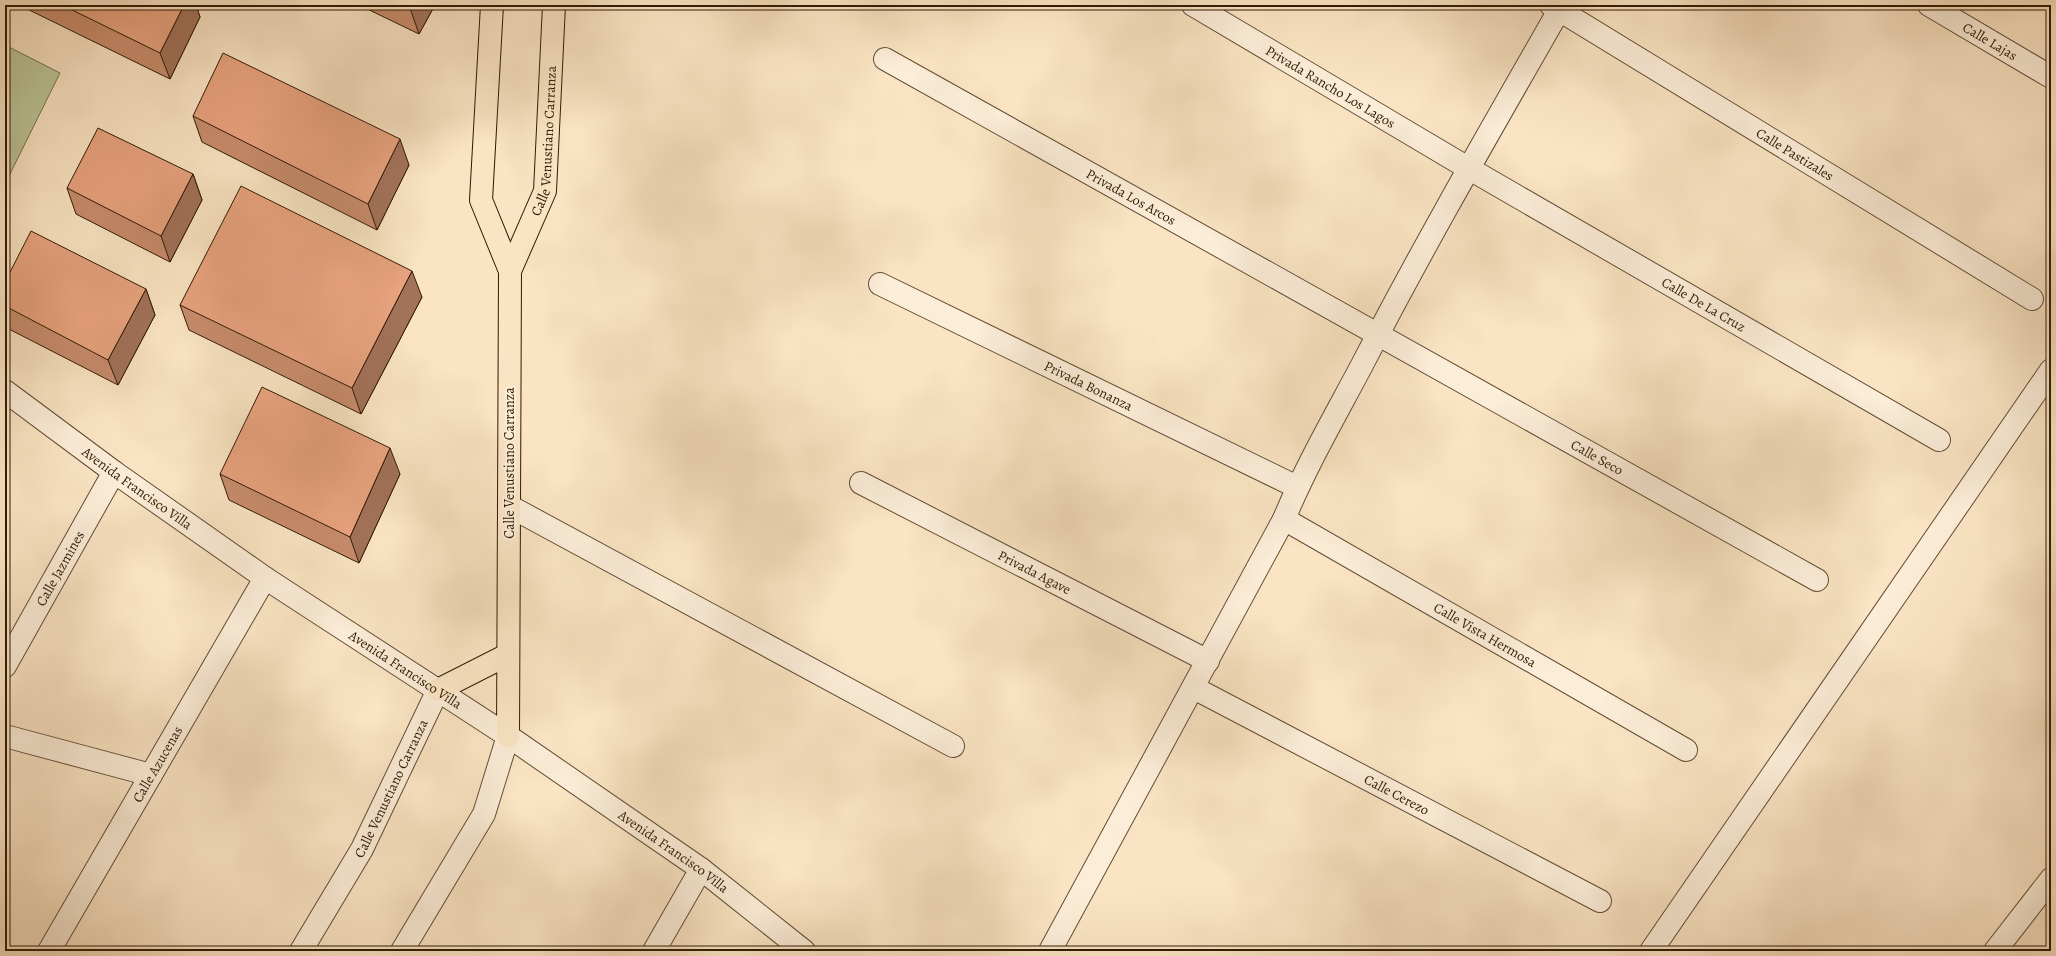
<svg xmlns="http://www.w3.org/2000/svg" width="2056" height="956" font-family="Alegreya,serif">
  <rect width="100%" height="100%" fill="#fae4c3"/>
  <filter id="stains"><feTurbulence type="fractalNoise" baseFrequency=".005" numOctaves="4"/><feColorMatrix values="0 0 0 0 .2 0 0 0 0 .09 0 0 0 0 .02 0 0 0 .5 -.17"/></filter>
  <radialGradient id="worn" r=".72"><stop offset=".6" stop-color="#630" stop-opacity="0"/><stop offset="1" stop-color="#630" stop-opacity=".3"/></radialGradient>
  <path fill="#bbc596" stroke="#76704d" d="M5 45 60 73 5 184Z"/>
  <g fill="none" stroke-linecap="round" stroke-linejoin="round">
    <g stroke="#624d34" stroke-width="24">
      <g id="minor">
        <path id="s1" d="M1193 5 1468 168 1939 440"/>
        <path id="s2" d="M1551 5 2032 299"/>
        <path id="s3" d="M1929 5 2051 77"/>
        <path id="s4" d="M885 59 1817 580"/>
        <path id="s5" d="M880 284 1297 487"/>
        <path id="s6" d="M5 391 114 472 265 578 508 736 701 869 804 951"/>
        <path id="s7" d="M861 483 1208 661"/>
        <path d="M509 506 953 746"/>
        <path id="s8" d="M1284 519 1686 750"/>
        <path id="s9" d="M5 666 114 472"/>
        <path id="s10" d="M1194 688 1600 901"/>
        <path d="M5 736 151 775"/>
        <path id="s11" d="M49 951 265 578"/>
        <path id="s12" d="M301 951 362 849 438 690"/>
        <path d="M402 951 484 814 508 736"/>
        <path d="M654 951 701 869"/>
        <path d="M1050 951 1284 519C1306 466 1335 416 1362 365 1425 243 1494 124 1562 5"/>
        <path d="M1651 951 2051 370"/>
        <path d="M1995 951 2051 879"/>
      </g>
    </g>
    <g stroke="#301b04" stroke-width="24">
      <g id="major">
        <path d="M492 5 481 200 510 271 508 736"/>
        <path id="s13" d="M510 271 545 191 554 5"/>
        <path d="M438 690 507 655"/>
      </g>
    </g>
    <use href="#minor" stroke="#fcedd8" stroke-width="22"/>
    <use href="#major" stroke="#fae4c3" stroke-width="22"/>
  </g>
  <path fill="#c88c6d" stroke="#301b04" d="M19 5H196L200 17 170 79Z
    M359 5H435L419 34Z
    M193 116 409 165 377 230 202 142Z
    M193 174 202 200 170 262 76 214 67 188Z
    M5 282 146 289 155 315 118 385 5 327Z
    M422 297 361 414 189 330 180 305Z
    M220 474H400L359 563 229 500Z"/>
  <path fill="#a27259" stroke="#301b04" d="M184 5H196L200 17 170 79 160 53Z
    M412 5H435L419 34 410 8Z
    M400 139 409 165 377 230 368 204Z
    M193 174 202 200 170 262 161 236Z
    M412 271 422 297 361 414 352 388Z
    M146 289 155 315 118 385 108 360Z
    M390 448 400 474 359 563 350 537Z"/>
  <path fill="#e8a37f" stroke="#301b04" d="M62 5H184L160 53Z
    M404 5H412L410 8Z
    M223 53 400 139 368 204 193 116Z
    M98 128 193 174 161 236 67 188Z
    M241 186 412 271 352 388 180 305Z
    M31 231 146 289 108 360 5 306V282Z
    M262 387 390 448 350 537 220 474Z"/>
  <g text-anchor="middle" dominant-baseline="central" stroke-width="4" stroke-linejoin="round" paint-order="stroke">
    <g font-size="14" fill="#301b04" stroke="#fcedd8">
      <text stroke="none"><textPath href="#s3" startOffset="71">Calle Lajas</textPath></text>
      <text stroke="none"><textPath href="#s1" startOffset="160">Privada Rancho Los Lagos</textPath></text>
      <text stroke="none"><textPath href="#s13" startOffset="137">Calle Venustiano Carranza</textPath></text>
      <text stroke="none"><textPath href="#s2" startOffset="286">Calle Pastizales</textPath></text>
      <text stroke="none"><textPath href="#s4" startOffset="282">Privada Los Arcos</textPath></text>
      <text stroke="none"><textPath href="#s1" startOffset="592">Calle De La Cruz</textPath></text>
      <text stroke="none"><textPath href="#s5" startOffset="232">Privada Bonanza</textPath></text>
      <text stroke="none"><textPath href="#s4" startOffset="816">Calle Seco</textPath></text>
      <text transform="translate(509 463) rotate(-90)">Calle Venustiano Carranza</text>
      <text stroke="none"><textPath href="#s6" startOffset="164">Avenida Francisco Villa</textPath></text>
      <text stroke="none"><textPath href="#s9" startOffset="112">Calle Jazmines</textPath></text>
      <text stroke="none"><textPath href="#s7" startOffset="195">Privada Agave</textPath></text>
      <text stroke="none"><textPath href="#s8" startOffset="232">Calle Vista Hermosa</textPath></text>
      <text stroke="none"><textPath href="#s6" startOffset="488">Avenida Francisco Villa</textPath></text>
      <text stroke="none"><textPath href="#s11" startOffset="216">Calle Azucenas</textPath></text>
      <text stroke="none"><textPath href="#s12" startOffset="186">Calle Venustiano Carranza</textPath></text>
      <text stroke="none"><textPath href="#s10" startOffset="229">Calle Cerezo</textPath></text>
      <text stroke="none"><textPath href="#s6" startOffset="812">Avenida Francisco Villa</textPath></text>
    </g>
  </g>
  <rect width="2056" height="956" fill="none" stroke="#fae4c3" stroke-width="20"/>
  <rect x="6" y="6" width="2044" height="944" fill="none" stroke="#301b04" stroke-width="2"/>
  <rect x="10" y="10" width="2036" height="936" fill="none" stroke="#301b04"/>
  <rect width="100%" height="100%" filter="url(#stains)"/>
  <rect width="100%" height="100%" fill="url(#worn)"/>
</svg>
